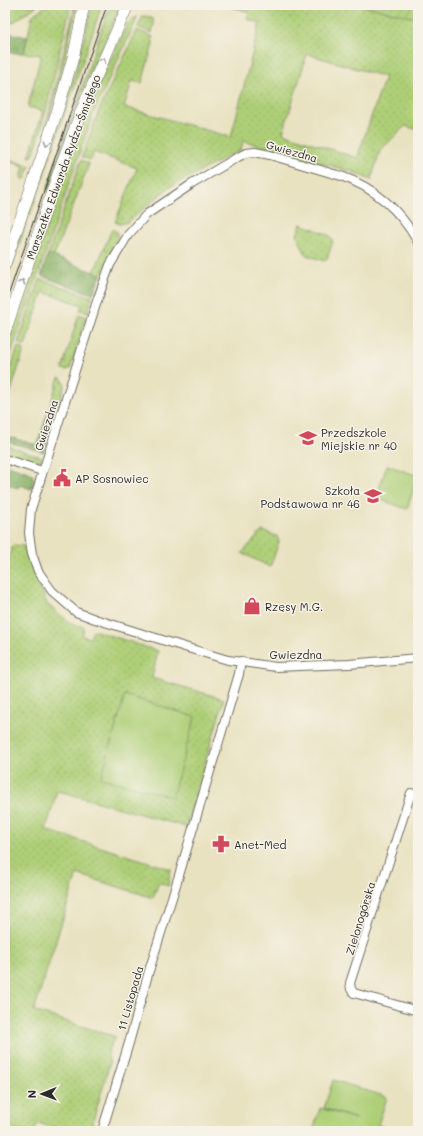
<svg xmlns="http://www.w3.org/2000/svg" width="423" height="1136" font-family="Mali,sans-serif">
  <defs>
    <pattern id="grass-dots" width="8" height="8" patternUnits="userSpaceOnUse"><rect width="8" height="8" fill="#aecf77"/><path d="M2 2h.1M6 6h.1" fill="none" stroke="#96b267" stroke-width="1.8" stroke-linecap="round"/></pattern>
    <pattern id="forest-crowns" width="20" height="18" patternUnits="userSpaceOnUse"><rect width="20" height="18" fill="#8ab268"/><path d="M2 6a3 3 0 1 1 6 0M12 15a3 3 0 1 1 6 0" fill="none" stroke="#719156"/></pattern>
    <pattern id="garden-furrows" width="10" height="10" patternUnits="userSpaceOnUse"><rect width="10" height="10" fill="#aecf77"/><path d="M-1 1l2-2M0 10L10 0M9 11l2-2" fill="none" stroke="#96b267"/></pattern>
  </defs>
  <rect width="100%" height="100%" fill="#f7f3e8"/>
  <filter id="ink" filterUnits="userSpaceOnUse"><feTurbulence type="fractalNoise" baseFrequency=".025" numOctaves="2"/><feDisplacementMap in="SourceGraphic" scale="8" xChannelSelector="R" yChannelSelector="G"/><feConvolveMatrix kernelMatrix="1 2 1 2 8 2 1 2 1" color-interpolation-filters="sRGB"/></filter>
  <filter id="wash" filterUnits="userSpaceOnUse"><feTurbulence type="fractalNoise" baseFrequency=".012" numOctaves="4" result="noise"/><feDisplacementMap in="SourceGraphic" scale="16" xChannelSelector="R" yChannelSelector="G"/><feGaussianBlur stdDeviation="0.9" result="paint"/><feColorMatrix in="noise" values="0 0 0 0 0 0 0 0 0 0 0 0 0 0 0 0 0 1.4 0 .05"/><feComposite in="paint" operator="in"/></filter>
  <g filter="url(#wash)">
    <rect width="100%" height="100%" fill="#e9e2c1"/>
    <path fill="url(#grass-dots)" stroke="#6c7d51" fill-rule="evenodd" d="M5 5H38L5 28Z
      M47 5H71L40 135 33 155 32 156 29 157 43 111 28 107 41 55 24 53 32 17 34 14Z
      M75 5H77L59 84 46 129V124Z
      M92 5H102L30 216H28V218L5 286V278L65 103 77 66Z
      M110 5H121L86 83 49 191 47 190Z
      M224 5H360L418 18V130L405 126 380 151 371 180 353 172 243 141 241 150 168 188 128 222 119 224 115 222 137 168 94 152 91 160 82 157 99 110 137 30 152 36 153 44 142 83 132 81 124 107 231 137 260 23 247 19 249 12ZM307 54 385 77 357 158 283 133Z
      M143 16 150 17 153 19 154 24 152 33 138 27Z
      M137 17 135 23 93 114 5 371V348L79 132 95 93 128 23 132 19Z
      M5 158 30 166 25 179 21 178 24 166 5 160Z
      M81 160 89 164 54 256 48 254Z
      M301 224 329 235 333 241 327 259 325 261 306 255 297 235Z
      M112 229 117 232V239L101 275 94 272Z
      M40 279 92 297 88 312 80 310 82 305 43 292 25 346 18 343Z
      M79 314 86 317 70 369 66 370 62 369Z
      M18 347 24 350 5 410V384Z
      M59 377 62 379 65 384 56 414 48 412Z
      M5 445 42 457 41 460C30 466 16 458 5 455Z
      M262 531 277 536 279 542 270 567 242 553Z
      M13 545 24 546 47 604 70 623 84 627 82 636 90 638 93 630 158 651 152 678 224 699 186 827 66 793 57 791 46 830 171 869 168 886 159 882 153 898 77 874 34 1011 116 1037C109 1046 106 1051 110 1062L90 1131H65L38 1123 34 1131H9L5 1128V571Z"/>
    <path fill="url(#forest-crowns)" stroke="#5a6e4a" d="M9 33 27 37 24 53H5V34Z
      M48 254 101 275 93 294 41 276Z
      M48 412 56 414 44 452 5 441V436L37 445Z
      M5 464 31 473C35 478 33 483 31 489L20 485 18 488 5 484Z"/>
    <path fill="url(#garden-furrows)" stroke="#6c7d51" d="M360 5H418V18L367 7Z"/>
    <path fill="#aecf77" stroke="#6c7d51" d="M387 465 418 476 407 509 376 498Z
      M125 695 195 717 172 797 101 778Z
      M333 1080 387 1097 378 1125 390 1129 389 1131H313L320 1108 356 1119 324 1108Z"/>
  </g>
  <g filter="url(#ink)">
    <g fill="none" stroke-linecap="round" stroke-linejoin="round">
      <g stroke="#6e6b60" stroke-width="10">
        <path id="street" d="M418 242C400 210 376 188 341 176L270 155 255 152 246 153 238 157 192 184 147 214 128 235 110 265 98 298 31 509 29 533 32 554 38 571 52 591 76 612 95 619 188 648 228 660 276 667 349 664 418 658
          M5 459 42 471
          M418 795 411 793 350 983 351 989 354 993 418 1011
          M102 1131 129 1043 149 971 180 872 239 674 241 661"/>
      </g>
      <g stroke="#6e6b60" stroke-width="12">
        <path id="secondary" d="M5 264 59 106 74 54 84 5
          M5 332 60 168 82 109 128 5"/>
      </g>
      <use href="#street" stroke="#fff" stroke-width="8"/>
      <use href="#secondary" stroke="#fff" stroke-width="11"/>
      <path stroke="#2b2b2b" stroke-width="1" d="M5 305 107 5"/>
    </g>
    <defs><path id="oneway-chevron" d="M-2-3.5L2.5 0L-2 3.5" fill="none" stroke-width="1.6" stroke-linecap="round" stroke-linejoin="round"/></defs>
    <g stroke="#a0a0a0">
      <use href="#oneway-chevron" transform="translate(103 60) rotate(-66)"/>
      <use href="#oneway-chevron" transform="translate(47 143) rotate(108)"/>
      <use href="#oneway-chevron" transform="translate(22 282) rotate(-71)"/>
    </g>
  </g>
  <defs>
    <g id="school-bare" transform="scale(1.38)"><path d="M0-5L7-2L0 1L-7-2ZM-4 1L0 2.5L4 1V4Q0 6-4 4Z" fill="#d1495b" stroke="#f7f3e8" stroke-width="2.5" paint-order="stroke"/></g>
    <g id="civic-bare" transform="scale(1.38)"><path d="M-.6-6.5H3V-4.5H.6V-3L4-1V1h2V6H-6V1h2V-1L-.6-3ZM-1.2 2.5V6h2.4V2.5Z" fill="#d1495b" stroke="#f7f3e8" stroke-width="2.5" paint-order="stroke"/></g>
    <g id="shop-bare" transform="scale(1.38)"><path d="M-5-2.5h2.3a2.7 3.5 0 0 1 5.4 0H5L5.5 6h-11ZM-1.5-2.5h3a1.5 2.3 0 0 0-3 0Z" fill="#d1495b" stroke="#f7f3e8" stroke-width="2.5" paint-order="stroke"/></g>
    <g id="pharmacy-bare" transform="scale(1.38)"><path d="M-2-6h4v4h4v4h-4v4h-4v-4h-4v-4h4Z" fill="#d1495b" stroke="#f7f3e8" stroke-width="2.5" paint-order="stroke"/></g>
  </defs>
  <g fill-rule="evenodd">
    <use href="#school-bare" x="308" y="438"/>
    <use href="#civic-bare" x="62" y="478"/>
    <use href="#school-bare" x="373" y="496"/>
    <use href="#shop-bare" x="252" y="606"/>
    <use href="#pharmacy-bare" x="221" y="844"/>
  </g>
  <g text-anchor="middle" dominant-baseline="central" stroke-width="3" stroke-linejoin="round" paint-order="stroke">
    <g font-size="11" fill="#2b2b2b" stroke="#f7f3e8">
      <text transform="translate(292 151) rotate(16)">Gwiezdna</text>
      <text transform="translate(63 167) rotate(-70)">Marszałka Edwarda Rydza-Śmigłego</text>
      <text transform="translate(46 425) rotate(-72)">Gwiezdna</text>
      <text x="296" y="654">Gwiezdna</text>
      <text transform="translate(360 918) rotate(-73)">Zielonogórska</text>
      <text transform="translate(130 998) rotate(-74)">11 Listopada</text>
    </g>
    <g font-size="11" fill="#2b2b2b" stroke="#f7f3e8" text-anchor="start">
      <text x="321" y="432">Przedszkole<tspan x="321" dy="13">Miejskie nr 40</tspan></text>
      <text x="75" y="478">AP Sosnowiec</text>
      <text x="360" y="490" text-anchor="end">Szkoła<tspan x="360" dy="13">Podstawowa nr 46</tspan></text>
      <text x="265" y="606">Rzęsy M.G.</text>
      <text x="234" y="844">Anet-Med</text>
    </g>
  </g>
  <rect width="423" height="1136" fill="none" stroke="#f7f3e8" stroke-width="20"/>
  <g transform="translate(42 1094) rotate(269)" stroke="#f7f3e8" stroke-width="3" paint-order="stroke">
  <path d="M0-3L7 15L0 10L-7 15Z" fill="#2b2b2b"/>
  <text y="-6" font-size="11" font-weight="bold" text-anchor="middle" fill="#2b2b2b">N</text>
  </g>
</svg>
